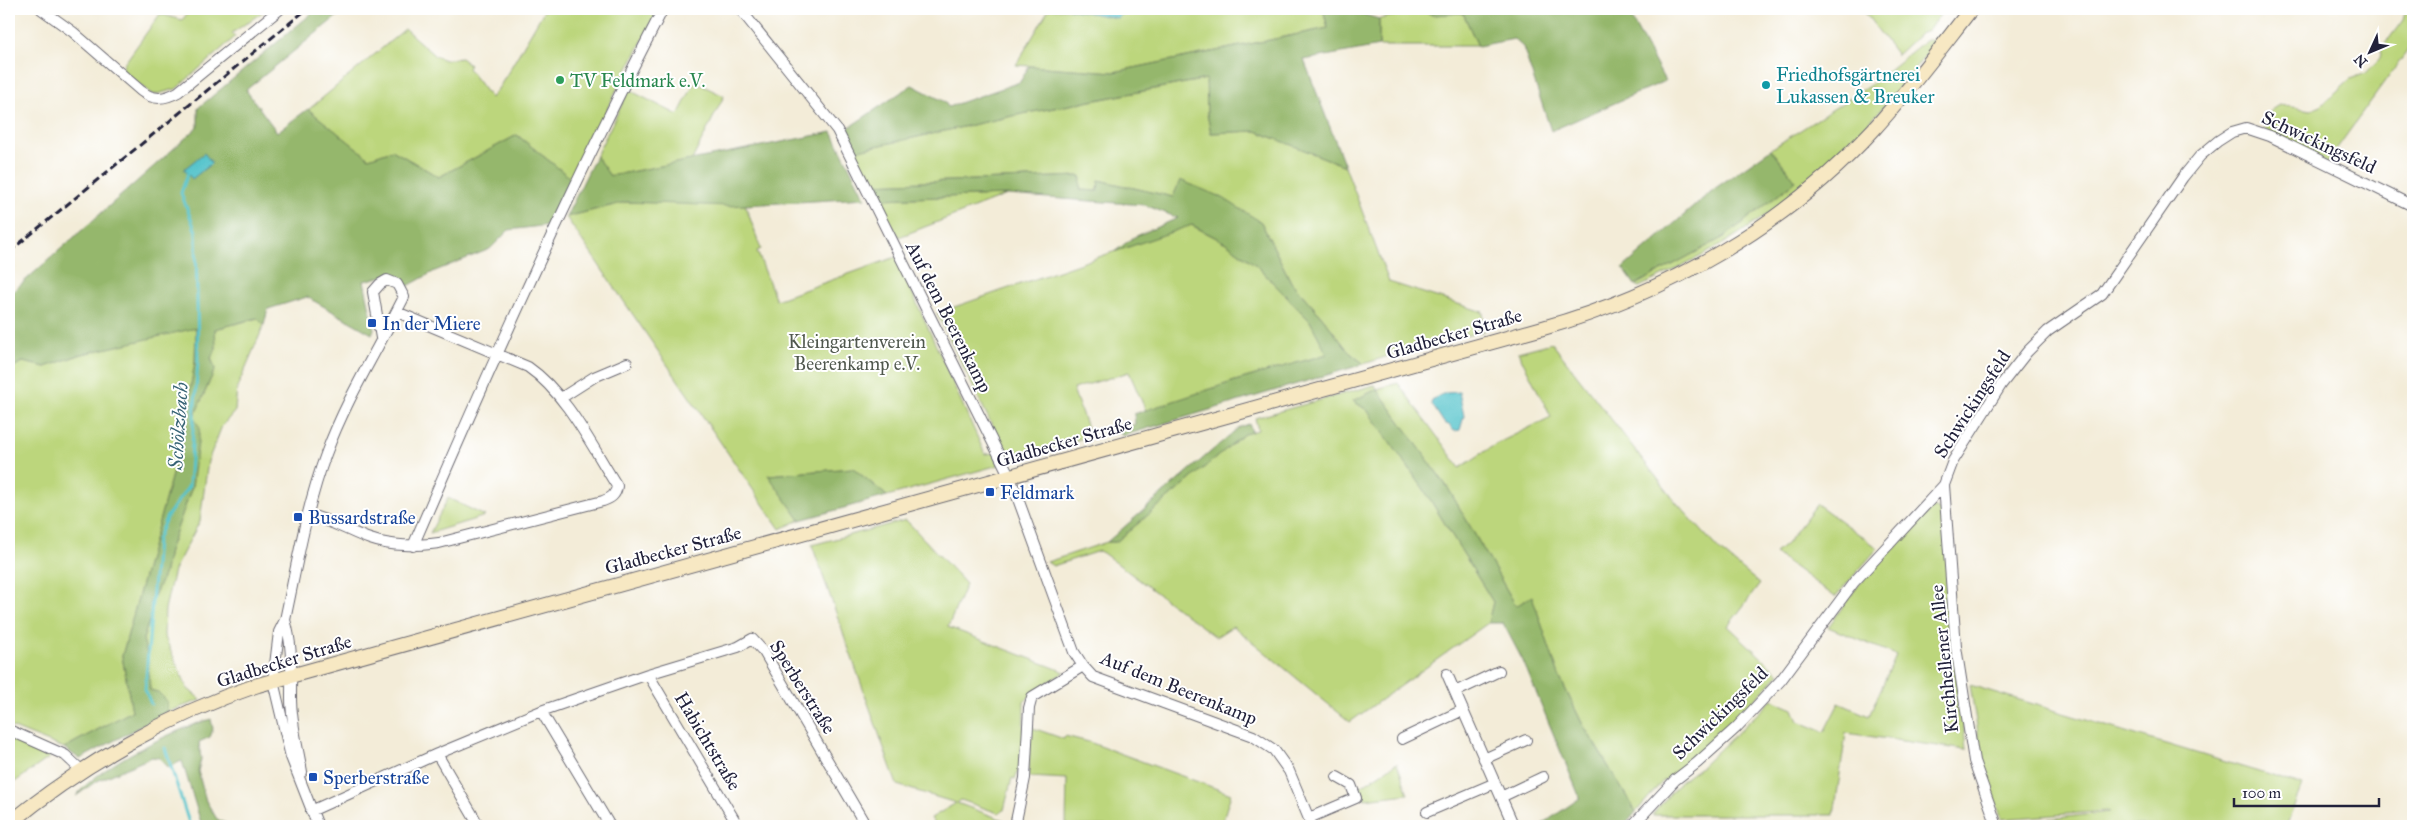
<svg xmlns="http://www.w3.org/2000/svg" width="2422" height="835" font-family="'IM FELL Great Primer',serif">
  <rect width="100%" height="100%" fill="#fff"/>
  <filter id="ink" filterUnits="userSpaceOnUse"><feTurbulence type="fractalNoise" baseFrequency=".02" numOctaves="2"/><feDisplacementMap in="SourceGraphic" scale="10" xChannelSelector="R" yChannelSelector="G"/><feConvolveMatrix kernelMatrix="1 2 1 2 8 2 1 2 1" color-interpolation-filters="sRGB"/></filter>
  <filter id="wash" filterUnits="userSpaceOnUse"><feTurbulence type="fractalNoise" baseFrequency=".0096" numOctaves="4" result="noise"/><feDisplacementMap in="SourceGraphic" scale="20" xChannelSelector="R" yChannelSelector="G"/><feGaussianBlur stdDeviation="1.12" result="paint"/><feColorMatrix in="noise" values="0 0 0 0 0 0 0 0 0 0 0 0 0 0 0 0 0 1.4 0 .05"/><feComposite in="paint" operator="in"/></filter>
  <g filter="url(#wash)">
    <rect width="100%" height="100%" fill="#f3ecd8"/>
    <path fill="#bcd67c" stroke="#6f7c5c" d="M191 9H267L232 33 235 37 176 89 153 95 122 71 124 64 160 14 182 20Z
      M545 9H659L616 91 573 180 517 135 439 177 392 150 369 158 308 110 405 29 435 56 445 60 461 58 470 65 468 68 491 98 500 86Z
      M1049 9H1323L1328 28 1114 72 1016 65Z
      M1862 9H1945L1926 32 1921 33 1897 55Z
      M2403 9H2413V43L2327 162 2267 131 2263 125 2273 109 2280 105 2311 110 2321 106 2350 79 2366 73 2380 58 2382 48 2403 20 2405 13Z
      M1423 10 1432 15 1463 13 1478 46H1379V19Z
      M1926 40H1933V45C1872 128 1798 202 1707 253 1685 265 1662 276 1639 287L1635 285 1724 237 1790 186 1796 181 1771 149 1869 86Z
      M1207 79V114L1211 133 1256 131 1345 166 1389 282 1483 312 1484 331 1466 336 1464 331 1364 364 1349 352 1323 318 1291 282 1261 222 1181 181 1173 197 1099 180 1098 191 1080 190 1081 176 871 184 854 151 1017 115Z
      M695 82 724 96 692 160 610 176 596 156 629 90 678 115Z
      M1007 195 899 237 878 199Z
      M626 202 745 204 761 249 757 251 776 300 896 257 985 454 995 453 999 465 887 496 853 468 769 475 800 520 780 529 566 217Z
      M1191 225 1226 243 1256 265 1310 321 1328 354 1235 381 1146 411 1129 372 1073 389 1090 436 1009 460 937 313Z
      M258 318 264 325 237 388 235 411 222 426 208 461 200 521 174 570 165 609 164 635 187 688 201 700 167 712V701L158 692 150 690 143 639 151 615V602L164 575 169 551 192 487 195 459 194 417 215 369 211 358 216 349 215 329Z
      M196 327 195 363 178 453 122 656 132 711 64 748 9 726V369L23 362 45 367 82 354Z
      M1552 343 1675 501 1720 551 1760 584 1728 626 1779 674 1715 742 1694 761 1662 782 1636 812 1582 723 1559 676 1532 597 1516 606 1448 488 1377 389 1353 401 1367 410 1423 488 1493 602 1488 623 1350 722 1233 626 1216 637 1103 553 1099 551 1053 566 1047 562 1107 542H1116L1244 434 1258 430 1255 418 1375 385 1377 389 1398 383 1460 468 1496 444 1551 417 1518 352Z
      M448 498 485 516 430 533Z
      M1817 504 1878 548 1835 597 1775 553 1786 544Z
      M1933 507 1943 511 1966 750 1846 733 1834 815H1652L1680 782 1701 767 1772 700 1793 709 1798 721 1824 732 1839 703 1869 716 1896 655 1828 627 1858 586Z
      M906 520 966 584 948 627 1065 672 1037 689 1024 702 1023 771H1018L1015 779 1012 778 1004 810 998 813 961 800 957 803 1006 821 1011 826H936L931 818 956 803 897 785 812 545Z
      M1970 685 2302 785 2286 826H2006L2005 824 2110 812 2107 811 2002 819 1984 769Z
      M1030 727 1064 739 1065 736 1089 742 1231 794 1221 826H1066L1067 779 1029 777Z
      M9 736 50 752 49 758 9 786Z
      M1397 763 1408 794 1365 799 1360 787Z"/>
    <path fill="#95b76c" stroke="#5c6c54" d="M317 9H346L246 90 277 132 308 109 369 158 392 150 439 177 517 135 573 180 549 225 509 230 490 249 435 271 408 286 388 275 364 281 374 329 372 334 307 297 268 309 264 325 257 318 215 329 216 349 211 358 215 369 194 417 200 428 192 487 169 551 164 575 151 602V615L143 639 148 658 150 690 158 692 167 701V712L80 759 64 748 132 711 122 656 178 453 195 363 196 328 82 354 45 367 23 362 9 369V295L198 127V108Z
      M1323 9H1354L1362 14 1379 19V46L1304 60 1345 166 1256 131 1211 133 1207 114 1206 79 1017 115 854 151 845 130 912 85 945 102 948 107 1020 82 1029 66 1114 72 1328 28Z
      M1430 9H1644L1631 18 1665 81 1551 131 1523 47 1514 39 1478 46 1463 13 1432 15 1423 10Z
      M832 132 865 198 729 206 626 202 566 217 596 156 610 176Z
      M1771 149 1796 181 1724 237 1635 285 1623 268 1714 189Z
      M1081 176 1080 190 1098 191 1099 180 1173 197 1180 180 1223 198 1261 222 1291 282 1323 318 1349 352 1364 364 1122 436 1120 432 1135 424 1134 414 1235 381 1327 354 1310 321 1256 265 1226 243 1192 225 1114 252 1134 237 1178 218 1145 205 1007 195 878 199 871 184Z
      M1377 389 1448 488 1516 606 1532 596 1559 676 1582 723 1636 812 1624 826 1541 825 1580 798 1523 661 1503 623H1488L1493 602 1423 488 1367 410 1353 401Z
      M1249 424 1252 432 1244 434 1116 542H1107L1238 428Z
      M853 468 887 496 800 520 768 475Z
      M211 719 213 729 210 737 199 742 201 759 198 771 206 801 217 819 232 826H202L182 761 168 767 159 758 152 757 95 782 76 796C100 765 173 730 211 719Z"/>
    <path fill="#57c4cc" stroke="#3c7384" d="M1069 9H1129L1117 18Z
      M204 153 212 163 192 179 184 169Z
      M1459 392 1464 416 1460 430 1454 431 1449 425 1444 423 1431 403 1433 399 1446 393Z"/>
    <g fill="none" stroke-linecap="round" stroke-linejoin="round">
      <path stroke="#57c4cc" stroke-width="3" d="M151 704 145 690 157 540 166 518 189 486 198 361 196 232 181 193 188 173
        M165 748 190 826"/>
    </g>
  </g>
  <g filter="url(#ink)">
    <g fill="none" stroke-linecap="round" stroke-linejoin="round">
      <g stroke="#6b6972" stroke-width="12">
        <path id="minor" d="M41 9 73 32 141 91C154 101 165 99 178 92L280 9
          M740 9 837 130 1010 477 1074 652 1083 666 1093 677 1253 736 1274 750 1289 771 1312 826
          M561 398 594 377 627 363
          M1944 485 1956 647 1974 761 1997 826
          M308 515C330 519 349 532 370 539 393 547 415 546 439 543L603 501C611 498 616 495 617 486 592 447 567 394 528 367L397 312
          M413 546C491 365 572 184 663 9
          M285 620C293 645 291 672 291 698 291 722 298 748 302 772
          M648 674 738 826
          M1447 674 1512 822 1509 826
          M1455 692 1499 671
          M541 711 610 826
          M9 730 65 755 82 771
          M1402 739 1463 710
          M437 754 479 826
          M1484 759 1526 740
          M1501 797 1543 777
          M311 811 437 754 541 711 648 674 738 647 752 639 764 652 866 826
          M1427 812 1495 783
          M1309 818 1356 798 1351 785 1337 777
          M1016 821 1025 778 1029 708 1032 697 1083 666
          M318 826 291 757 273 681 279 632 285 620C297 564 306 508 326 454 346 399 378 349 404 297L397 284 387 280 380 284 373 292 381 338
          M1632 826 1675 780 1697 763 1736 728 1781 680 1854 582 1944 485 1953 461 2001 385 2027 352 2048 331 2102 294 2183 177 2200 156 2218 141 2232 132 2246 128 2270 136 2413 206"/>
      </g>
      <g stroke="#6b6972" stroke-width="16">
        <path id="secondary" d="M9 824C82 764 169 715 258 685L1543 328C1667 293 1785 226 1873 130 1908 92 1939 50 1971 9"/>
      </g>
      <use href="#minor" stroke="#fff" stroke-width="10"/>
      <use href="#secondary" stroke="#f7e8c3" stroke-width="14"/>
      <path stroke="#22223b" stroke-width="3" stroke-dasharray="8 4" stroke-linecap="butt" d="M9 252 307 9"/>
    </g>
  </g>
  <circle fill="#2e9e5b" stroke="#fff" stroke-width="2" cx="560" cy="80" r="5"/>
  <circle fill="#0f9aa8" stroke="#fff" stroke-width="2" cx="1766" cy="85" r="5"/>
  <g fill="#1a4fb4" stroke="#fff" stroke-width="2">
    <rect x="367" y="318" width="10" height="10" rx="2.5"/>
    <rect x="985" y="487" width="10" height="10" rx="2.5"/>
    <rect x="293" y="512" width="10" height="10" rx="2.5"/>
    <rect x="308" y="772" width="10" height="10" rx="2.5"/>
  </g>
  <g text-anchor="middle" dominant-baseline="central" stroke-width="4" stroke-linejoin="round" paint-order="stroke">
    <g font-size="19" fill="#0d838f" stroke="#fff" text-anchor="start">
      <text x="1776" y="74">Friedhofsgärtnerei<tspan x="1776" dy="22">Lukassen &amp; Breuker</tspan></text>
    </g>
    <g font-size="19" fill="#27864d" stroke="#fff" text-anchor="start">
      <text x="570" y="80">TV Feldmark e.V.</text>
    </g>
    <g font-size="19" fill="#22223b" stroke="#fff">
      <text transform="translate(2319 142) rotate(25)">Schwickingsfeld</text>
      <text transform="translate(949 317) rotate(63)">Auf dem Beerenkamp</text>
      <text transform="translate(1454 334) rotate(-16)">Gladbecker Straße</text>
      <text transform="translate(1972 404) rotate(-57)">Schwickingsfeld</text>
      <text transform="translate(1064 442) rotate(-16)">Gladbecker Straße</text>
      <text transform="translate(673 550) rotate(-15)">Gladbecker Straße</text>
      <text transform="translate(1944 659) rotate(-96)">Kirchhellener Allee</text>
      <text transform="translate(284 661) rotate(-17)">Gladbecker Straße</text>
      <text transform="translate(803 687) rotate(58)">Sperberstraße</text>
      <text transform="translate(1179 688) rotate(22)">Auf dem Beerenkamp</text>
      <text transform="translate(1720 713) rotate(-44)">Schwickingsfeld</text>
      <text transform="translate(708 741) rotate(59)">Habichtstraße</text>
    </g>
    <g font-size="19" fill="#164399" stroke="#fff" text-anchor="start">
      <text x="382" y="323">In der Miere</text>
      <text x="1000" y="492">Feldmark</text>
      <text x="308" y="517">Bussardstraße</text>
      <text x="323" y="777">Sperberstraße</text>
    </g>
    <g font-size="19" fill="#50584e" stroke="#fff">
      <text x="857" y="341">Kleingartenverein<tspan x="857" dy="22">Beerenkamp e.V.</tspan></text>
    </g>
    <g font-size="20" font-style="italic" fill="#376375" stroke="#fff">
      <text transform="translate(178 426) rotate(-86)">Schölzbach</text>
    </g>
  </g>
  <rect width="2422" height="835" fill="none" stroke="#fff" stroke-width="30"/>
  <g transform="translate(2370 52) rotate(226)" stroke="#ffffff" stroke-width="4" paint-order="stroke">
  <path d="M0-4L9 19L0 12L-9 19Z" fill="#22223b"/>
  <text y="-8" font-size="14" font-weight="bold" text-anchor="middle" fill="#22223b">N</text>
  </g>
  <path d="M2234 798v8h145v-8" fill="none" stroke="#22223b" stroke-width="2.5"/>
  <text x="2242" y="798" font-size="15" fill="#22223b" stroke="#ffffff" stroke-width="4" paint-order="stroke">100 m</text>
</svg>
